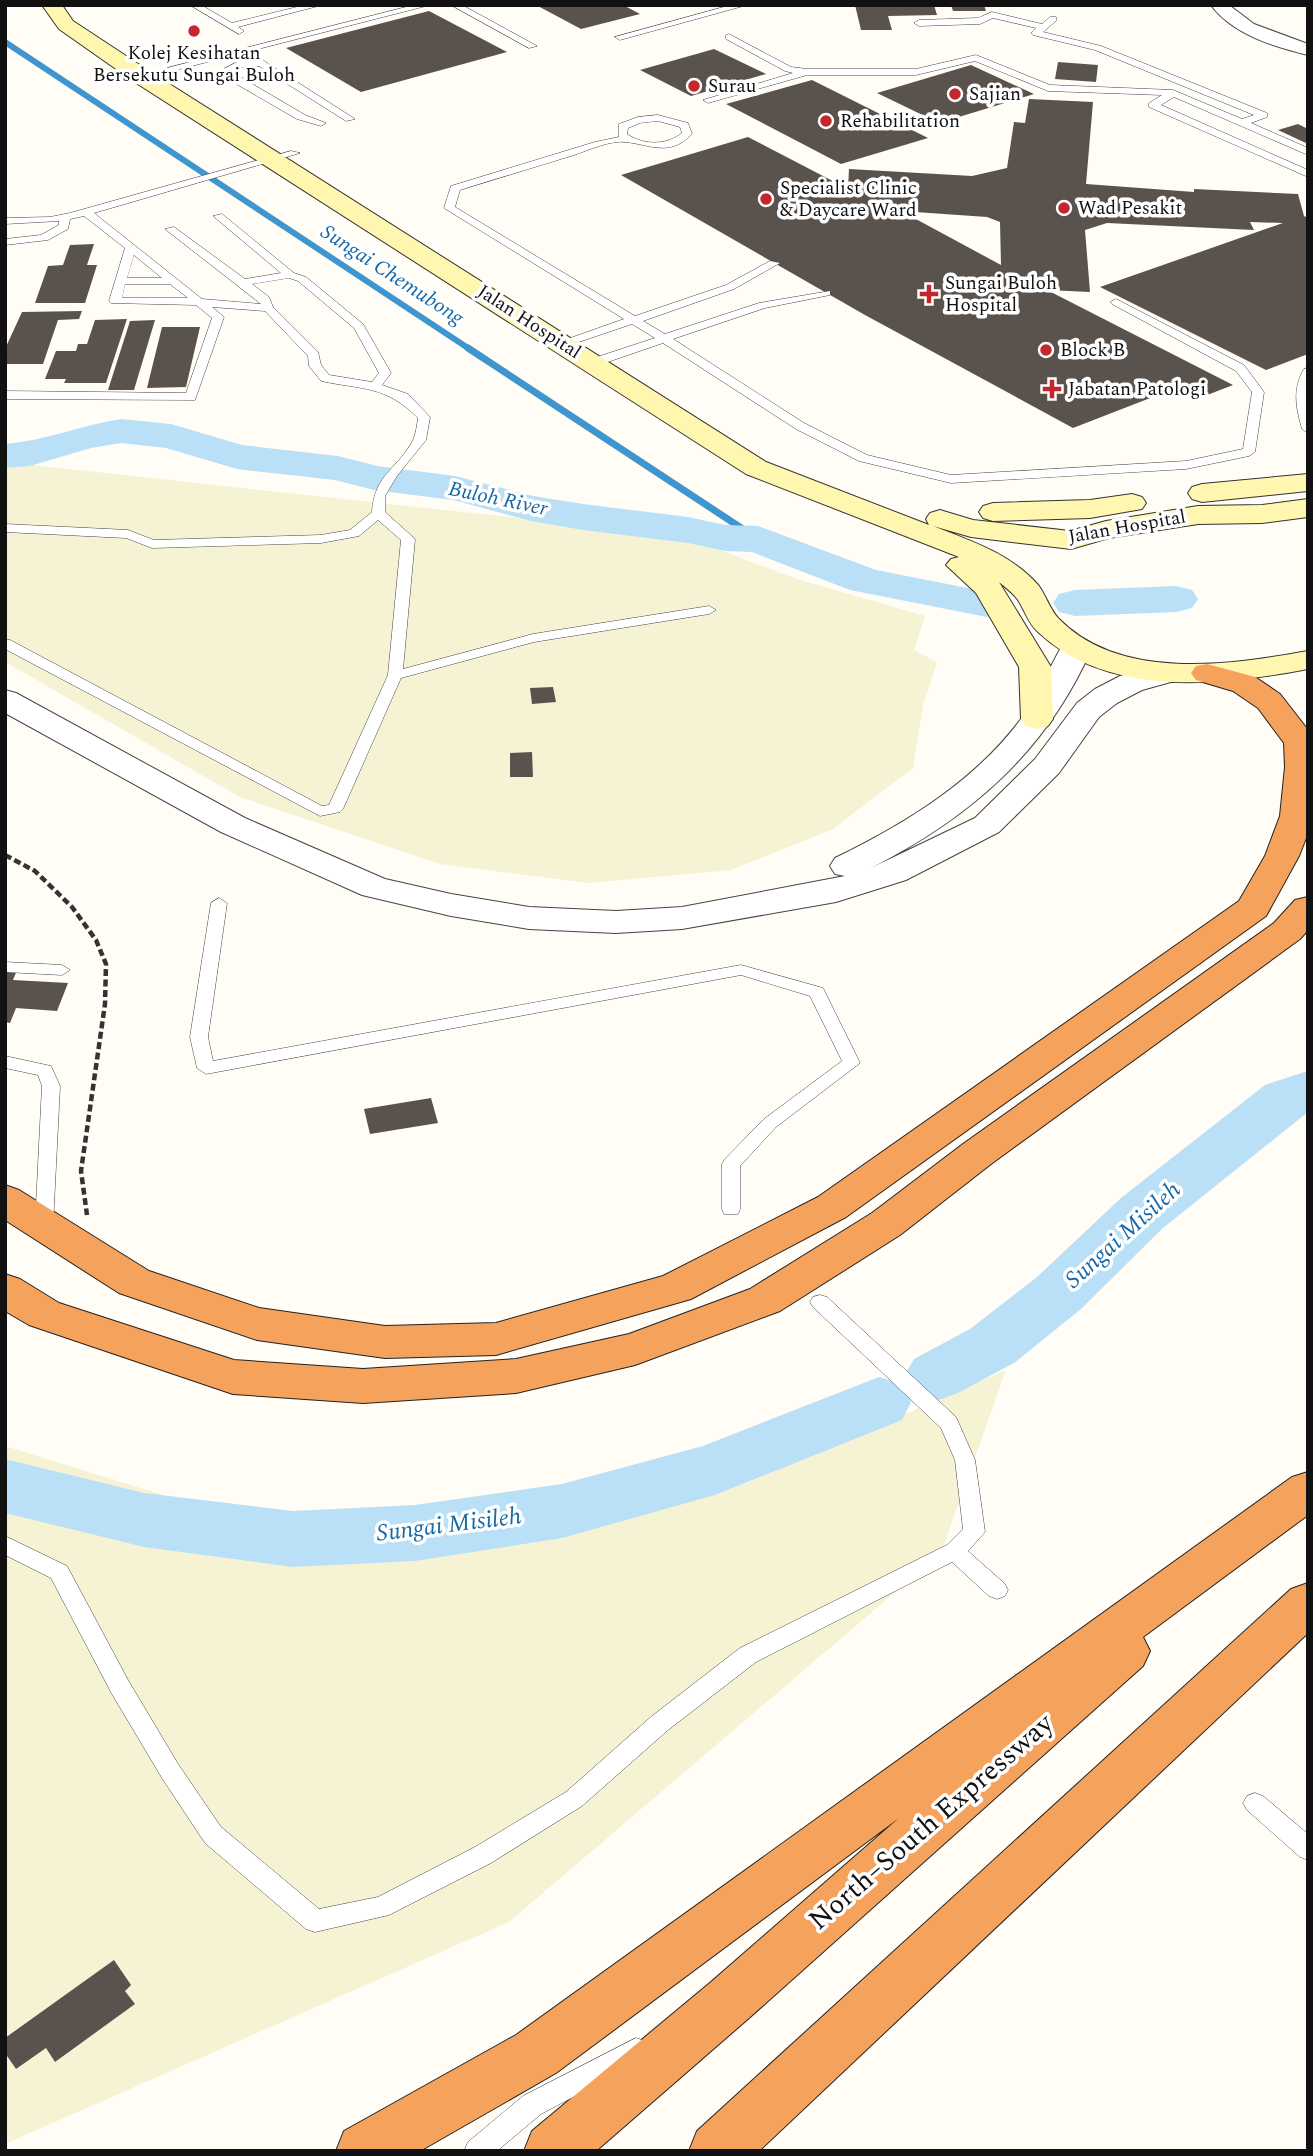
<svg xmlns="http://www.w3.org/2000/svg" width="1313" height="2156" font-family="Spectral,serif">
  <rect width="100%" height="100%" fill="#fffdf5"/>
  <path fill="#f6f3d4" d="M5 462 683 536 797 579 925 616 914 650 937 662 923 706 913 768 833 829 731 870 589 883 440 864 240 797 5 662Z
    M1006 1370 941 1553 509 1922 5 2144V1446L263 1526 744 1484Z"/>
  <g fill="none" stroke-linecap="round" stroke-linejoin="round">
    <path stroke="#3f96cf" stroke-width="6" d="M5 42 471 350"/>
    <path stroke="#3f96cf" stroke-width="7" d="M468 348 758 539"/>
    <path fill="#b9e0f7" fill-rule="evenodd" d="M121 419 171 424 242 445 338 456 377 466 455 476 533 496 583 504 688 517 725 525 758 526 876 570 1003 595 1009 604 1003 613 987 617 850 590 752 552 725 551 688 543 583 530 531 521 453 500 374 490 335 480 237 469 166 448 121 443 91 448 30 466 5 468V444C44 441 82 425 121 419Z
      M1176 586 1192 590 1198 599 1192 608 1176 612 1075 616 1059 612 1053 603 1059 594 1075 590Z
      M1308 1071V1112L1163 1228 1081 1309 1014 1363 958 1393 936 1401 914 1393 904 1376 914 1359 970 1329 1037 1277 1121 1198 1265 1085Z
      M879 1377 902 1384 911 1402 902 1420 715 1495 562 1538 415 1561 293 1567 144 1547 5 1513V1459L144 1493 293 1511 415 1505 562 1484 703 1446Z"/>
  </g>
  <path fill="#5a524d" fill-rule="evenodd" d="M536 5H623L640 14 581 29Z
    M855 5H934L937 15 888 16 892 30H861Z
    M951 5H984L986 11H953Z
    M429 11 507 52 361 92 286 48Z
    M714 49 766 74 691 96 640 70Z
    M1058 62 1098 65 1096 82 1055 79Z
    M971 65 1034 94 939 123 877 93Z
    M812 80 928 138 841 164 726 104Z
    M1029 99 1093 102 1086 184 1194 192V189L1298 194 1304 216 1308 218V354L1266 370 1100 287 1283 223 1250 222 1254 230 1107 223 1085 230 1090 292 1047 290 1233 385 1197 399 1176 388 1073 428 865 315 621 175 748 137 848 189 849 169 972 176 1007 168 1014 122 1025 123ZM901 211 987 217 1000 222 1001 265Z
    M1298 124 1308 129V144L1278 130Z
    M94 244 87 265H97L85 303H35L48 266 63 265 70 245Z
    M82 311 79 319 58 320 43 364H5V349L22 312Z
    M127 319 106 383H64L66 379H45L56 351H76L78 344H87L95 320Z
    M155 320 134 390H108L130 321Z
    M162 327H200L186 387 147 388Z
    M553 687 556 702 532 704 530 688Z
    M532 752 533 777H510V753Z
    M5 970H17L13 980 68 983 57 1011 16 1008 10 1023 5 1022Z
    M431 1098 438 1123 370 1134 364 1109Z
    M114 1960 131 1985 125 1991 135 2004 55 2062 46 2048 16 2069 5 2053V2038Z"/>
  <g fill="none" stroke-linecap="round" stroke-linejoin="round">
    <g stroke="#444" stroke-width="1">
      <path id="service" d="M190 5H201L232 23 305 5H322L238 27 244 31 239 34Z
        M414 5H430L141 79 136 76Z
        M451 5H462L537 46 529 48Z
        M731 5H747L620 40 615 37Z
        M992 12 1042 24 1050 17H1056V21L1043 32 1101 46 1267 113V117L1251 123 1308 148V155L1174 97 1161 105 1308 170V177L1149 107V103L1162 95 1048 91 975 61 916 75H807L708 103 703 100 793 73 785 71 726 39V35L729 34 791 67 807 69H916L976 55 1050 85 1173 90 1242 119 1254 115 1095 50 1033 35 1031 33 1036 28 993 18 980 24 919 26 914 23 919 20 978 18Z
        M239 61H264L355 119 346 121 259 66 241 67 232 72 305 115 326 123 321 126 297 119 226 78 224 69Z
        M658 115 688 123 692 134C670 157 651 145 626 142 610 140 589 150 574 155 536 167 498 178 460 190L455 207 635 316 726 285 770 261 780 263 734 289 643 321 665 334 759 303 830 291V295L765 308 673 339 804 423 867 455 951 475 1186 461 1243 449 1252 392 1236 371 1112 304 1110 302 1116 299 1244 365 1264 392 1255 452 1249 456 1186 469 951 483 859 461 796 429 663 343 596 366H588V360L655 338 632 324 567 346H559V342L624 319 444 208 451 186 595 142 619 137V124L638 117ZM658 121 680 127 682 133C666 146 643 145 627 134L628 128 640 123Z
        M291 151 300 153 94 213 202 299 261 304 165 229 174 227 245 279 281 273 213 216 222 214 294 273 306 277 363 324 391 373 382 385 408 394 430 417 426 440 397 476 385 496V512L415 539 403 669 533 634 709 606 716 610 709 614 534 642 401 678 343 809 340 812 320 816 5 649V639L10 640 322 806 329 805 388 675 401 540 378 520 359 536 321 543 152 548 126 538 5 532V524L128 530 154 540 321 535 350 530 372 512C374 474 399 468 413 440 416 434 417 424 418 418 385 385 363 390 321 381L309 366 308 356 265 311 212 307 224 317 195 400 5 399V391L186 393 212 318 196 305 111 303 109 301 125 248 84 216 70 219 68 229 48 240 5 245V239L41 235 59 225V221L5 224V218L50 217 70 213ZM134 255 162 278H127ZM289 278 298 281 354 328 379 373 372 382 329 375 321 365 318 352 273 307 269 297 252 284ZM125 284H170L188 298H122Z
        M1308 368V433L1302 429C1296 408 1292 389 1304 369Z
        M219 898 227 903 208 1037 213 1061 741 965 823 988 860 1063 776 1127 740 1166V1209L738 1214H724L722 1209V1164L725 1159 764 1119 842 1061 810 996 741 975 206 1074 197 1068 190 1037 211 903Z
        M5 962 62 965 70 970 62 975 5 972Z
        M5 1056 51 1066 60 1086 53 1225 51 1230H37L35 1225 42 1086 38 1075 5 1068Z
        M820 1295 827 1297 956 1417 975 1460 985 1532 968 1551 1005 1584 1008 1590 1005 1596 997 1599 989 1596 952 1562 756 1662 668 1730 582 1806 491 1863 389 1915 315 1932 306 1929 205 1843 162 1778 112 1694 51 1578 5 1555V1536L67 1566 128 1680 178 1764 221 1827 319 1909 378 1897 475 1847 566 1792 652 1716 740 1648 947 1545 963 1529 955 1460 941 1428 813 1307 810 1302 813 1297Z
        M1255 1793 1263 1796 1308 1834V1860L1300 1857 1247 1810 1243 1803 1247 1796Z
        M636 2038 645 2041 649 2050 645 2059 541 2114 497 2151H464L468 2142 523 2096Z"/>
    </g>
    <g stroke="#444" stroke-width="2">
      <path id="minor" d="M1211 5H1229L1254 24 1308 44V55C1274 47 1232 34 1211 5Z"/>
    </g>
    <g stroke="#444" stroke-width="2">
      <path id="tertiary" d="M1076 639 1087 641 1092 648C1046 752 971 817 871 868L975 818 1035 759 1077 703 1095 689 1120 676 1156 666 1167 664 1178 666 1183 673 1178 680 1142 690 1117 703 1099 717 1059 773 999 832 906 880 836 902 682 929 616 933 529 929 451 916 362 895 221 832 5 713V690L16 693 245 818 385 879 451 894 529 907 616 911 682 907 845 876 835 874 830 866 835 858C907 823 979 779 1026 712 1042 690 1050 664 1065 641Z"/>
    </g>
    <g stroke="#333" stroke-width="2">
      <path id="secondary" d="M42 5H62L73 21 149 71 766 462 929 525 926 519 930 513 940 510 973 520 1070 531 1106 521 1198 506 1262 505 1308 499V517L1262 523 1198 524 1109 538 1071 549 971 537 933 526C971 541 1012 554 1039 586 1046 596 1050 609 1058 618 1120 682 1230 665 1308 651V669C1221 686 1108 698 1038 632 1028 623 1025 611 1018 600 1013 593 1005 587 999 582L1051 667 1053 719 1048 726 1037 729 1026 726 1021 719 1019 667 976 593 946 565 951 559 959 557 746 474 133 81 59 29Z
        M1308 474V491L1202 502 1192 499 1188 493 1192 487 1202 484Z
        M1132 494 1142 497 1146 503 1142 509 1090 518 993 521 983 518 979 512 983 506 993 503 1090 500Z"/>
    </g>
    <g stroke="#222" stroke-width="2">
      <path id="motorway" d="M1207 664 1255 677 1280 694 1308 730V833L1299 856 1266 916 846 1217 691 1299 496 1355 385 1358 257 1340 119 1293 5 1220V1185L19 1190 149 1271 259 1308 385 1326 496 1323 663 1276 818 1197 1239 901 1265 856 1280 816 1285 767 1284 743 1258 708 1233 691 1196 680 1191 673 1196 666Z
        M1308 897V930L1300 939 991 1164 900 1235 780 1311 635 1365 516 1393 363 1403 233 1394 29 1325 5 1311V1274L20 1279 59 1303 234 1360 363 1369 516 1359 629 1334 750 1289 872 1213 963 1144 1274 923 1295 900Z
        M1308 1472V1515L1143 1637 1150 1651 1143 1666 749 2018 596 2151H524L532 2131 711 1982 899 1818 556 2073 420 2151H336L344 2131 516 2035 1292 1477Z
        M1308 1583V1633L759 2151H689L697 2131 1291 1589Z"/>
    </g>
    <path stroke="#333" stroke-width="4.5" stroke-dasharray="7 3.5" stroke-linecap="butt" d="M5 855 35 871 72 907 96 940 106 964 105 1004 81 1171 87 1215"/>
    <use href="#service" fill="#fff" fill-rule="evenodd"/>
    <use href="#minor" fill="#fff" fill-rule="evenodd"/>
    <use href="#tertiary" fill="#fff" fill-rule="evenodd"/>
    <use href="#secondary" fill="#fff6b0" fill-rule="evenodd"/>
    <use href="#motorway" fill="#f5a25d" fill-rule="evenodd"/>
  </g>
  <g fill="#c4262e" stroke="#fff" stroke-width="2.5">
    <circle cx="194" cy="31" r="7"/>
    <circle cx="694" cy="86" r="7"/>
    <circle cx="955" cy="94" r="7"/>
    <circle cx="826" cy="121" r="7"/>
    <circle cx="766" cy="199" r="7"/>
    <circle cx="1064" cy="208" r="7"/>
    <path d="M925.5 283.5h7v7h7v7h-7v7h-7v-7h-7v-7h7z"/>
    <circle cx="1046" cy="350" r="7"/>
    <path d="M1048.5 378.5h7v7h7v7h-7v7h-7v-7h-7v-7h7z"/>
  </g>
  <g text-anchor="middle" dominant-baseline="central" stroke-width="7" stroke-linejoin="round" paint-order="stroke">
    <g font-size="19" fill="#111" stroke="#fff" text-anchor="start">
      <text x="194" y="53" text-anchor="middle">Kolej Kesihatan<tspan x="194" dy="22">Bersekutu Sungai Buloh</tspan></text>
      <text x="708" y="86">Surau</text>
      <text x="969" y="94">Sajian</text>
      <text x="840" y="121">Rehabilitation</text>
      <text x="780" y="188">Specialist Clinic<tspan x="780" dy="22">&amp; Daycare Ward</tspan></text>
      <text x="1078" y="208">Wad Pesakit</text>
      <text x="945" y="283">Sungai Buloh<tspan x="945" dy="22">Hospital</tspan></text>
      <text x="1060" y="350">Block B</text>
      <text x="1068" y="389">Jabatan Patologi</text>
    </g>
    <g font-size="19" fill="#111" stroke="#fff">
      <text transform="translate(529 322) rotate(33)">Jalan Hospital</text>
      <text transform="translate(1127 527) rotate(-10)">Jalan Hospital</text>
    </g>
    <g font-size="21" font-style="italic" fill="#1768a6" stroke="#fff">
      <text transform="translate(392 275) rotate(33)">Sungai Chemubong</text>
      <text transform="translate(498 499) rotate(12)">Buloh River</text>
    </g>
    <g font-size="24" font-style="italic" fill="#1768a6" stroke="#fff">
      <text transform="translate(1123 1235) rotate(-42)">Sungai Misileh</text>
      <text transform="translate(449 1525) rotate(-7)">Sungai Misileh</text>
    </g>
    <g font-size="28" fill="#111" stroke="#fff">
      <text transform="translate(931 1822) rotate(-41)">North–South Expressway</text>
    </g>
  </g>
  <rect width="1313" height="2156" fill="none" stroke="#111111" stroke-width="14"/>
</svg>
